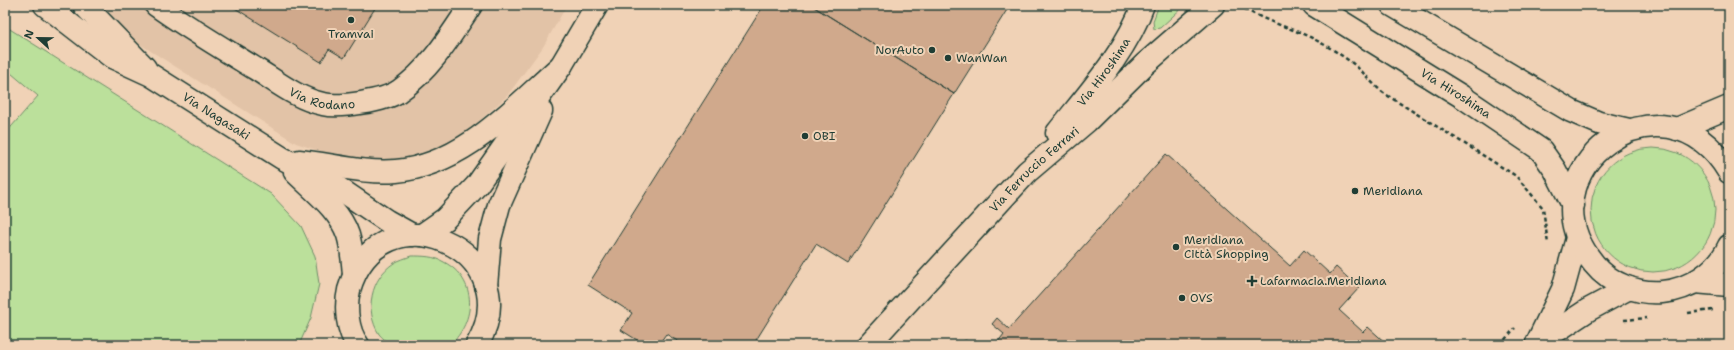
<svg xmlns="http://www.w3.org/2000/svg" width="1734" height="350" font-family="'Shantell Sans',sans-serif">
  <rect width="100%" height="100%" fill="#f0d2b6"/>
  <filter id="ink" filterUnits="userSpaceOnUse"><feTurbulence type="fractalNoise" baseFrequency=".025" numOctaves="2"/><feDisplacementMap in="SourceGraphic" scale="8" xChannelSelector="R" yChannelSelector="G"/><feConvolveMatrix kernelMatrix="1 2 1 2 8 2 1 2 1" color-interpolation-filters="sRGB"/></filter>
  <g filter="url(#ink)">
    <path fill="#e2c3a7" d="M78 5H567L543 47 507 96 468 131 430 153 389 161 337 157 296 143Z"/>
    <path fill="#bbe09b" stroke="#6d8e68" d="M1159 5H1185L1160 28 1154 29 1153 21Z
      M5 26 271 194 301 226 315 256 319 284 311 318 299 345H5V134L38 96 5 68Z
      M1591 210a62 62 0 1 1 124 0a62 62 0 1 1-124 0Z
      M411 256C423 256 434 256 444 262 478 280 476 321 450 345H390C387 341 382 338 379 334 364 310 371 278 394 263 399 260 406 258 411 256Z"/>
    <path fill="#d0a98c" stroke="#1f3d34" d="M230 5H377L344 58 329 49 321 62Z
      M764 5H811L954 94 848 264 816 244 753 345H684L666 334 658 345H645L621 330 632 313 588 285Z
      M811 5H1010L954 94Z
      M1166 154 1290 266 1304 250 1330 274 1336 267 1359 288 1339 310 1363 332 1368 327 1388 345H1000L997 343 1004 334 992 324 997 318 1009 329Z"/>
    <g fill="none" stroke-linecap="round" stroke-linejoin="round">
      <g stroke="#1f3d34" stroke-width="25">
        <g id="minor">
          <path id="s1" d="M156 5C188 28 222 48 256 69 277 82 298 99 323 104 339 108 385 101 399 91 430 70 451 35 471 5"/>
          <path d="M1677 129 1729 107"/>
          <path d="M1537 343 1563 289 1577 238"/>
          <path d="M1538 343 1588 310 1629 288"/>
        </g>
      </g>
      <g stroke="#1f3d34" stroke-width="25">
        <g id="major">
          <path id="s2" d="M45 5 112 57 151 75 282 158 334 185 387 221 412 235"/>
          <path d="M84 5 145 68"/>
          <path id="s3" d="M1314 5 1461 96 1541 150 1555 170 1573 205"/>
          <path d="M1392 5 1571 111 1599 123 1629 130"/>
          <path id="s4" d="M1057 133C1087 95 1127 51 1143 5"/>
          <path d="M299 161C330 164 365 174 396 171 464 165 513 108 561 66"/>
          <path d="M295 172C313 190 340 210 348 235 352 248 353 262 354 275"/>
          <path d="M1729 172C1663 62 1517 172 1594 264 1610 284 1637 294 1662 292 1689 290 1718 271 1729 246"/>
          <path d="M422 235 445 219 477 185 561 66 597 5"/>
          <path d="M1695 282 1729 285"/>
          <path d="M486 286 490 239 499 205 541 111"/>
          <path d="M358 345C347 331 345 307 349 290 380 183 532 249 477 345"/>
          <path id="s5" d="M868 345 1027 172 1087 121 1145 64 1213 5"/>
        </g>
      </g>
      <path stroke="#1f3d34" stroke-width="2.5" stroke-dasharray="4 3" stroke-linecap="butt" d="M1239 5C1265 23 1296 28 1323 44 1334 50 1346 58 1356 66 1366 75 1374 86 1385 94L1516 176 1543 208 1548 244
        M1688 313 1713 310
        M1624 320 1647 318
        M965 340 966 345
        M1500 345 1515 328"/>
      <use href="#minor" stroke="#f0d2b6" stroke-width="22"/>
      <use href="#major" stroke="#f0d2b6" stroke-width="22"/>
    </g>
  </g>
  <g fill="#1f3d34" stroke="#f0d2b6" stroke-width="1.5">
    <circle cx="351" cy="20" r="4"/>
    <circle cx="932" cy="50" r="4"/>
    <circle cx="948" cy="58" r="4"/>
    <circle cx="805" cy="136" r="4"/>
    <circle cx="1355" cy="191" r="4"/>
    <circle cx="1176" cy="247" r="4"/>
    <path d="M1250 275h4v4h4v4h-4v4h-4v-4h-4v-4h4z"/>
    <circle cx="1182" cy="298" r="4"/>
  </g>
  <g text-anchor="middle" dominant-baseline="central" stroke-width="4" stroke-linejoin="round" paint-order="stroke">
    <g font-size="12" fill="#1f3d34" stroke="#f0d2b6" text-anchor="start">
      <text x="351" y="34" text-anchor="middle">Tramvai</text>
      <text x="924" y="50" text-anchor="end">NorAuto</text>
      <text x="956" y="58">WanWan</text>
      <text x="813" y="136">OBI</text>
      <text x="1363" y="191">Meridiana</text>
      <text x="1184" y="240">Meridiana<tspan x="1184" dy="14">Città Shopping</tspan></text>
      <text x="1260" y="281">Lafarmacia.Meridiana</text>
      <text x="1190" y="298">OVS</text>
    </g>
    <g font-size="12" fill="#1f3d34" stroke="#f0d2b6">
      <text stroke="none"><textPath href="#s4" startOffset="77">Via Hiroshima</textPath></text>
      <text stroke="none"><textPath href="#s3" startOffset="167">Via Hiroshima</textPath></text>
      <text stroke="none"><textPath href="#s1" startOffset="193">Via Rodano</textPath></text>
      <text stroke="none"><textPath href="#s2" startOffset="205">Via Nagasaki</textPath></text>
      <text stroke="none"><textPath href="#s5" startOffset="242">Via Ferruccio Ferrari</textPath></text>
    </g>
  </g>
  <rect width="1734" height="350" fill="none" stroke="#f0d2b6" stroke-width="20"/>
  <rect x="10" y="10" width="1714" height="330" fill="none" stroke="#1f3d34" stroke-width="1.5" filter="url(#ink)"/>
  <g transform="translate(38 38) rotate(292)" stroke="#f0d2b6" stroke-width="3" paint-order="stroke">
  <path d="M0-3L7 15L0 10L-7 15Z" fill="#1f3d34"/>
  <text y="-6" font-size="11" font-weight="bold" text-anchor="middle" fill="#1f3d34">N</text>
  </g>
</svg>
